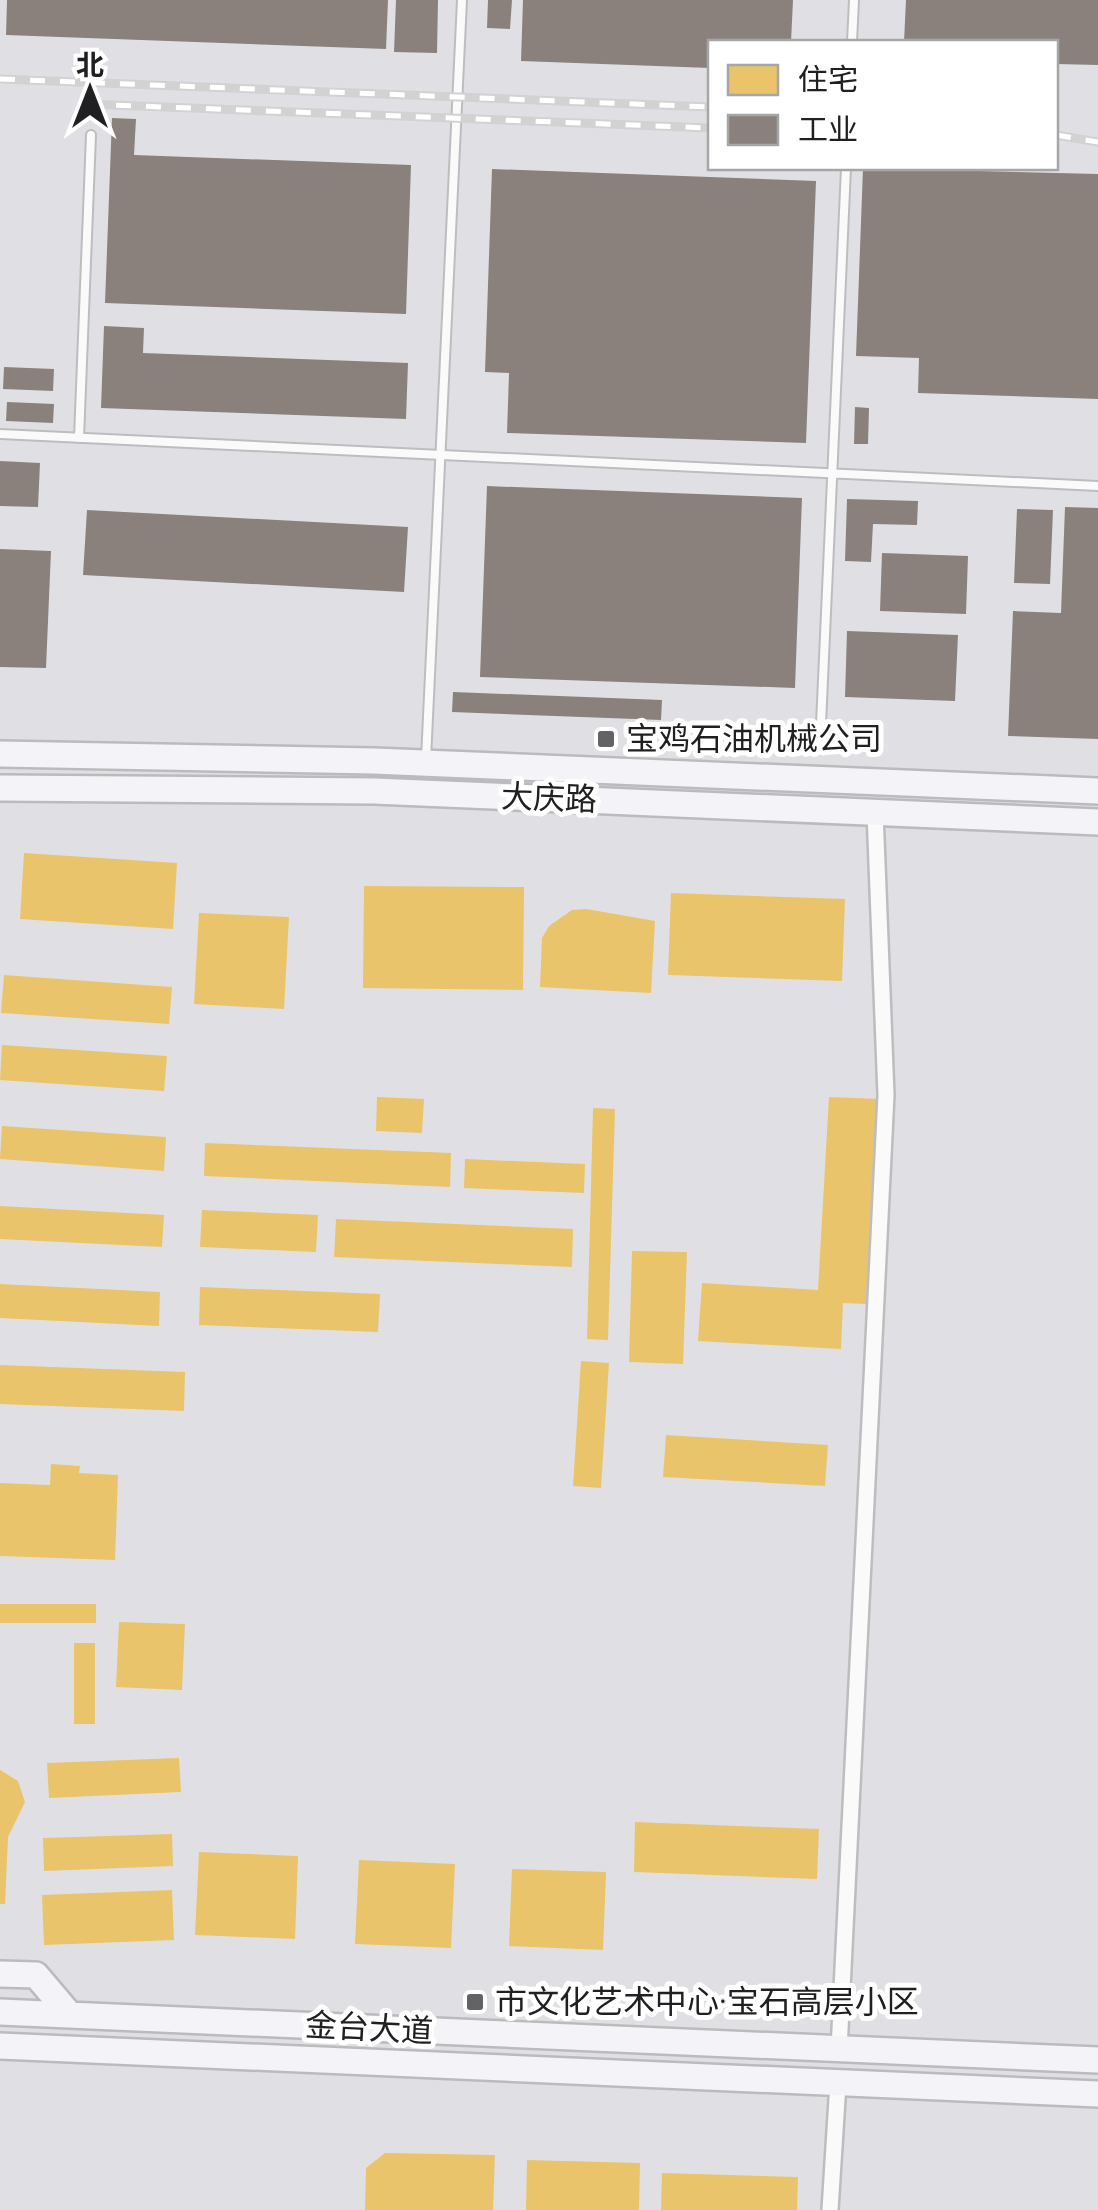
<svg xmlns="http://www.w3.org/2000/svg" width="1098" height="2210" font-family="'Roboto Condensed','Noto Sans SC',sans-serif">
  <rect width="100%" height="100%" fill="#e0e0e4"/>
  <path fill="#e9c46a" d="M24 853 177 863 173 929 20 919Z
    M364 886 524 887 523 990 363 988Z
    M671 893 845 899 842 981 668 975Z
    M586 909 655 921 651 993 540 987 542 938 549 926 572 910Z
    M199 913 289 917 284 1009 194 1004Z
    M4 975 172 987 169 1024 1 1013Z
    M2 1045 167 1056 164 1091 0 1080Z
    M377 1097 424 1099 422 1133 376 1131Z
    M829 1097 879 1099 866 1304 843 1303 841 1349 698 1341 702 1283 818 1290Z
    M593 1108 615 1109 608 1340 587 1339Z
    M2 1126 166 1137 164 1171 0 1159Z
    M205 1143 451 1153 450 1187 204 1176Z
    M465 1159 585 1164 584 1193 464 1188Z
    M0 1206 164 1215 162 1247 0 1239Z
    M202 1210 318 1215 316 1252 200 1247Z
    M336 1219 573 1229 572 1267 334 1257Z
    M632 1251 687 1252 683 1364 629 1362Z
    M0 1284 160 1292 159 1326 0 1318Z
    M200 1287 380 1294 378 1332 199 1325Z
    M581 1361 609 1363 601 1488 573 1486Z
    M0 1365 185 1372 184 1411 0 1404Z
    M666 1435 828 1445 825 1486 663 1477Z
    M51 1464 80 1466 79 1473 118 1475 115 1560 0 1556V1483L50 1485Z
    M0 1604H96V1623H0Z
    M119 1622 185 1624 182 1690 116 1687Z
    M74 1643H95V1724H74Z
    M179 1758 181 1792 49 1798 47 1763Z
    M0 1770 18 1781 25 1802 8 1837 5 1904H0Z
    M635 1822 819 1829 817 1879 634 1872Z
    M172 1834 173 1866 44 1871 43 1838Z
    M199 1852 298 1856 295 1939 195 1935Z
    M359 1860 455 1864 451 1948 355 1944Z
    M512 1869 606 1872 603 1950 509 1946Z
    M172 1890 174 1940 44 1945 42 1895Z
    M385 2153 495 2155 493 2210H365L366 2168Z
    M527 2160 640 2163 639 2210H526Z
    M662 2173 798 2177 797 2210H661Z"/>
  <path fill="#8a817c" d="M7 0H388L386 49 6 35Z
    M396 0H438L437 53 394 52Z
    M488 0H512L510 29 487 28Z
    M523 0H793L791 42H710V68L521 61Z
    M906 0H1098V65L1056 64V42H904Z
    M112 118 136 119 134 155 411 165 406 314 105 303Z
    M863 168 1098 174V399L918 393 919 358 856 356Z
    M492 169 816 181 806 443 507 433 509 373 485 372Z
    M104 326 144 328 143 353 408 363 406 419 101 408Z
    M4 367 54 369 53 391 3 389Z
    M7 402 54 404 53 423 6 421Z
    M855 407 869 408 868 444H854Z
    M0 461 40 463 38 507 0 506Z
    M487 486 802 498 795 688 480 677Z
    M847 499 918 501 917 525 873 524 871 562 845 561Z
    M1065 507 1098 508V739L1008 736 1013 611 1061 613Z
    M1017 509 1053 510 1050 584 1014 583Z
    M87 510 408 527 404 592 83 575Z
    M0 549 51 551 46 668 0 667Z
    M882 553 968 556 966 614 880 611Z
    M847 631 958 635 955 701 845 697Z
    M453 692 662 700 661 720 452 712Z"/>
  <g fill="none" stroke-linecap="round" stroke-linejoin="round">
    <g stroke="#bdbdc0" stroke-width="12">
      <path id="lane" d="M852 42 854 0
        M0 434 1098 486
        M79 438 91 135
        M821 724 846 168
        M426 759 462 0"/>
    </g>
    <g stroke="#bdbdc0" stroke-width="20">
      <path id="street" d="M839 2050 886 1095 875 812
        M830 2210 838 2083"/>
    </g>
    <g stroke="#bbbbbd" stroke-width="30">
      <path id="primary" d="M0 754 374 761 1098 791
        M0 788 374 791 1098 822
        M0 1974 36 1975 70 2015
        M0 2012 1098 2060
        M0 2046 1098 2094"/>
    </g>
    <use href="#lane" stroke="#fafafb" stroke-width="8"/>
    <use href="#street" stroke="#fafafb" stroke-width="15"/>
    <use href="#primary" stroke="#f4f4f8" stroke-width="25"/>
    <g stroke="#d2d2d3" stroke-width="9">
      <path id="rail" d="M0 79 710 107
        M86 104 710 128
        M1056 135 1098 142"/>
    </g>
    <use href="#rail" stroke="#fff" stroke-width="5" stroke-dasharray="15" stroke-linecap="butt"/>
  </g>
  <g fill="#636367" stroke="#fff" stroke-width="4">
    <rect x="596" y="729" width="20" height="20" rx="5"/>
    <rect x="465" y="1992" width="20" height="20" rx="5"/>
  </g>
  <g text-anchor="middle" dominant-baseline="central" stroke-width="10" stroke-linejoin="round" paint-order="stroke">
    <g font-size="32" fill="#202023" stroke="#fff" text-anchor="start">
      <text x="626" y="739">宝鸡石油机械公司</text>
      <text x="495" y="2002">市文化艺术中心·宝石高层小区</text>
    </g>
    <g font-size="32" fill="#202023" stroke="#fff">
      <text transform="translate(549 798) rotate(2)">大庆路</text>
      <text transform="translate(369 2028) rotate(3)">金台大道</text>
    </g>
  </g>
  <rect x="708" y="40" width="350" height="130" fill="#ffffff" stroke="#a6a6a7" stroke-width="2.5"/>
  <rect x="728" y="65" width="50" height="30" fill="#e9c46a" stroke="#a6a6a7" stroke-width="2.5"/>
  <text x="798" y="90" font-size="30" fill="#202023">住宅</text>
  <rect x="728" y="115" width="50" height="30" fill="#8a817c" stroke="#a6a6a7" stroke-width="2.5"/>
  <text x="798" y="140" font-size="30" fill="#202023">工业</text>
  <g transform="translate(90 90)" stroke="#ffffff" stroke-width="8" paint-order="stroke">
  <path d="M0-8L18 38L0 25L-18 38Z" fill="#202023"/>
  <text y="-15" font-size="28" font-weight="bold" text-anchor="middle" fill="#202023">北</text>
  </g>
</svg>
